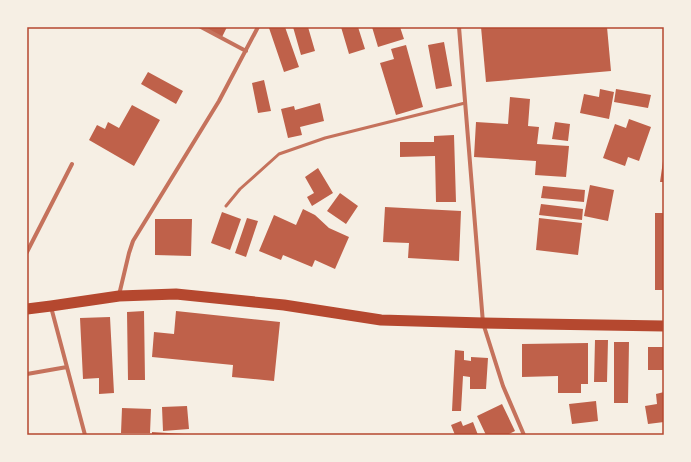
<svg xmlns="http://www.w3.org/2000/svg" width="691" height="462" font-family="'Alegreya Sans',sans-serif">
  <rect width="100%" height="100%" fill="#f6efe4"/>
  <path fill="#bf614a" d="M204 27H227L222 37Z
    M271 27H285L299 67 284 72 269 28Z
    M293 27H308L315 51 301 55Z
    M341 27H358L365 49 349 54Z
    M372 27H400L404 39 378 47Z
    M481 27H607L611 71 486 82Z
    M444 42 452 86 436 89 428 45Z
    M406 45 423 107 396 115 380 63 394 59 391 49Z
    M148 72 183 91 176 104 141 84Z
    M264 80 271 111 258 113 252 83Z
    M600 89 614 92 609 119 580 113 584 94 599 97Z
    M616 89 651 95 648 108 614 102Z
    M510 97 530 99 528 126 539 127 537 144 569 146 566 177 535 175 536 161 474 157 476 122 508 124Z
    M320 103 324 121 300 127 302 135 288 138 281 109 294 106 295 110Z
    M132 105 160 120 134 166 89 140 97 125 105 129 108 122 119 128Z
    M629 119 651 127 639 161 628 157 625 166 603 158 615 124 626 128Z
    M555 122 570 124 568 141 552 139Z
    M454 135 456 202H436L435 156 400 157V142H434V136Z
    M663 161H664V182H660Z
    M318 168 333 193 312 206 307 197 314 193 305 177Z
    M590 185 614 190 608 221 584 216Z
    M543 186 585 190 584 202 541 198Z
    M340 193 358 206 346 224 327 211Z
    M541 204 583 209 582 220 539 215Z
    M385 207 461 211 459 261 408 258 409 243 383 242Z
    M303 209 315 215 329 228 349 237 335 269 315 260 312 267 283 255 281 260 259 251 274 215 296 225Z
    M222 212 241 219 230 250 211 243Z
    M655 213H664V290H655Z
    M247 218 258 221 246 257 235 253Z
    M539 218 582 223 578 255 536 250Z
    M155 219H192L191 256 155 255Z
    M144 311 145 380H128L127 312Z
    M176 311 280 322 274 381 232 377 233 365 152 357 154 332 174 334Z
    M110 317 114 393 99 394V378L83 379 80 318Z
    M595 340H608L607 382H594Z
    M614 342H629L628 403H614Z
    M588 343V384H581V393H558V376L522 377V344Z
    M648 347H664V370H648Z
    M455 350 464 351V360L471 361V357L488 358 486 389H470V377L463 376 461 411H452Z
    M664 392V422L648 424 645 406 657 404 656 394Z
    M596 401 598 421 572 424 569 404Z
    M502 404 515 431 507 435H486L477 416Z
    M187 406 189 429 163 431 162 407Z
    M122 408 151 409 150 433H121Z
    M461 421 463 426 473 422 478 435H455L451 425Z
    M152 432 184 434 183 435H152Z"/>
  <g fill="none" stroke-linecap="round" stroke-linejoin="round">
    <path stroke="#c5725c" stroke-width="3" d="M226 206 240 189 279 154 325 138 465 103"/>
    <path stroke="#c5725c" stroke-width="4" d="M201 27 246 51
      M459 27 483 323 503 386 524 435
      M27 252 72 164
      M119 295 129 253 133 241 219 101 258 27
      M51 307 85 435
      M27 374 67 367"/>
    <path stroke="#b5482f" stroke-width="11" d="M27 309 51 306 119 296 176 294 284 305 381 320 483 323 664 326"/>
  </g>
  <rect width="691" height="462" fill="none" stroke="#f6efe4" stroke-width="56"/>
  <rect x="28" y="28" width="635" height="406" fill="none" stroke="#b5482f" stroke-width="1.5"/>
</svg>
